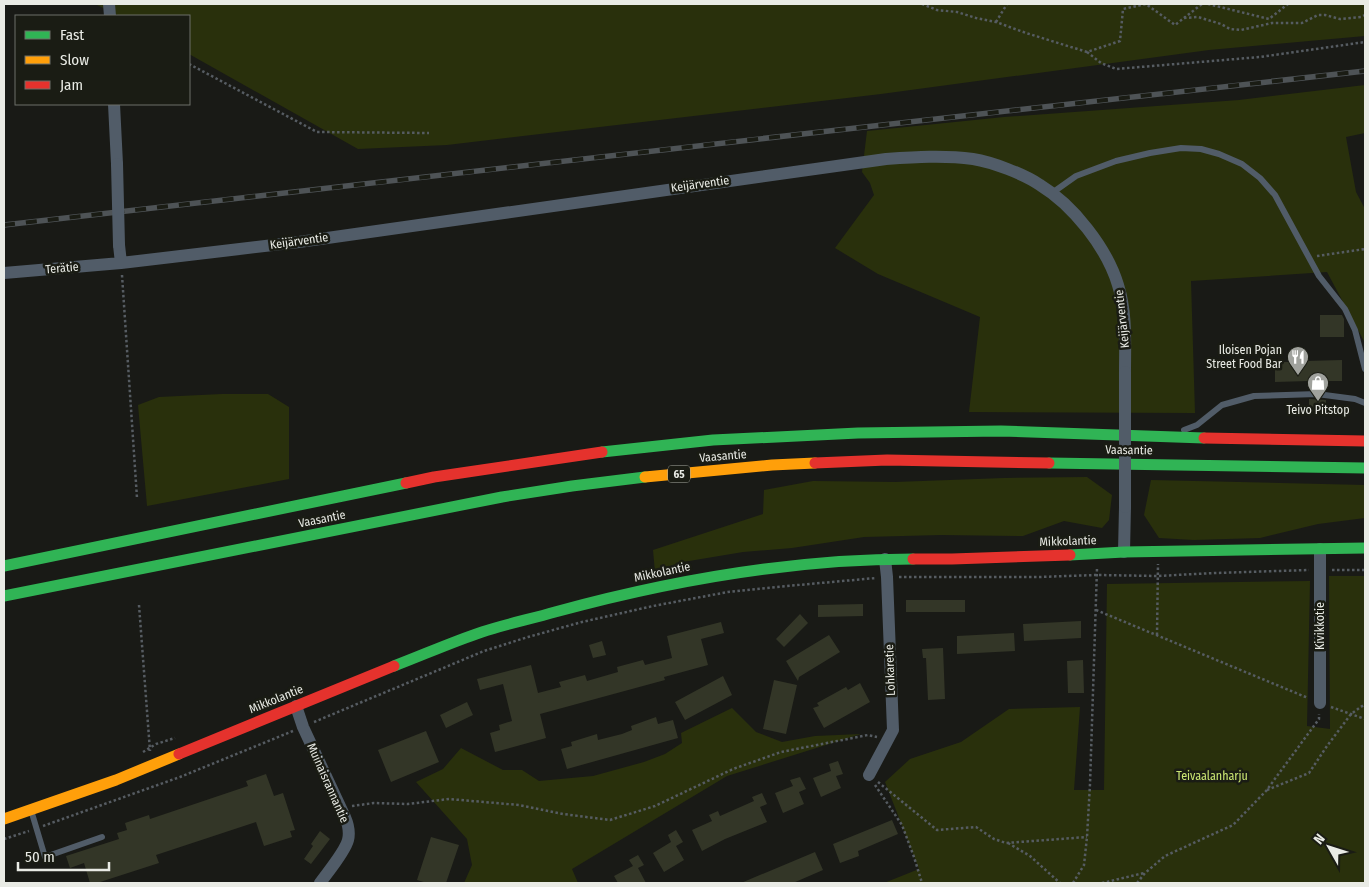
<svg xmlns="http://www.w3.org/2000/svg" width="1369" height="887" font-family="'Fira Sans Condensed',sans-serif">
  <rect width="100%" height="100%" fill="#191a16"/>
  <path fill="#29300c" d="M95 4H1365V36L1209 50 881 94 447 145 358 149 189 54V16H120Z
    M1365 85V133L1346 137 1356 192 1365 209V343L1327 272 1191 281 1195 413 969 412 980 317 878 274 835 248 874 195 870 183 862 172 867 131 1004 117 1239 100Z
    M222 394H268L289 407V479L147 506 138 405 159 397Z
    M1087 477 1112 495 1109 520 1102 528 1064 521 1023 536 941 535 864 537 792 548 743 552 683 562 655 572 653 550 763 514 764 490 813 481 895 482 1004 478Z
    M1151 480 1365 485V518L1318 524 1260 538 1194 540 1159 538 1144 515Z
    M1329 576H1365V883H884L919 869 885 782 910 759 961 742 1009 709 1080 707 1074 790H1104L1107 584 1310 581 1307 726 1330 729Z
    M732 708 756 732 782 742 815 736 861 734 727 776 572 869 578 883H464L472 865 467 839 416 782 443 769 461 748 503 770H522L539 781 593 776 644 762 665 754 682 743 681 733Z"/>
  <path fill="#333627" d="M1320 315H1342L1344 319V337H1320Z
    M1288 355H1306V361L1342 360V381H1326V390L1309 389V381L1275 382V362H1288Z
    M1309 399 1326 400V411H1309Z
    M906 600H965V612H906Z
    M863 604V616L818 617V605Z
    M800 614 808 623 784 647 776 639Z
    M1081 621V638L1024 641 1023 624Z
    M721 622 724 633 701 639 708 665 664 677 665 680 540 714 546 738 495 752 490 733 500 730 499 725 512 721 503 684 480 690 477 679 531 665 538 693 561 687 559 682 585 675 587 681 618 672 617 667 643 660 645 665 672 658 667 636Z
    M1014 633 1015 651 957 654V636Z
    M829 635 840 652 799 677 798 681 786 661Z
    M602 641 606 655 593 658 589 645Z
    M943 648 945 699 928 700 926 658H923L922 649Z
    M1083 660 1084 693H1068L1067 661Z
    M723 676 732 695 685 720 675 702Z
    M774 680 797 685 786 734 763 729Z
    M860 683 870 702 824 728 813 708 819 706 817 703 846 687 848 690Z
    M467 702 473 715 446 728 440 715Z
    M656 717 658 724 673 720 678 738 567 769 561 749 572 746 571 742 597 734 598 740 622 734 632 730 631 726Z
    M426 731 439 762 391 782 378 750Z
    M838 761 843 774 836 776 841 788 821 797 813 778 831 771 829 764Z
    M266 774 274 796 283 793 295 830 290 831 292 837 264 846 256 822 156 855 159 863 97 883H90L84 863 70 868 66 856 119 839 117 833 127 830 125 823 149 815 150 819 248 786 246 781Z
    M800 777 806 789 799 792 804 804 783 813 775 793 793 786 790 780Z
    M762 793 767 804 760 807 767 822 725 839 702 851 692 830 712 821 709 815 718 811 720 816 754 801 752 797Z
    M892 820 898 834 858 851 859 856 840 863 833 844Z
    M676 830 683 842 676 846 684 860 664 872 653 853 671 842 668 835Z
    M320 831 330 839 311 864 304 859 313 846 311 844Z
    M431 837 459 845 446 883H427L417 880Z
    M815 852 823 870 793 883H741Z
    M638 855 644 865 638 868 646 883H618L614 876 633 866 629 860Z"/>
  <g fill="none" stroke-linecap="round" stroke-linejoin="round">
    <path stroke="#565c62" stroke-width="2.5" stroke-dasharray="2.5 2.5" stroke-linecap="butt" d="M922 4 937 10 957 12 976 18 996 22 1026 33 1087 52 1120 41 1123 9 1146 4 1175 25 1202 4
      M1208 4 1269 19 1288 4
      M1184 18 1198 17 1221 24 1230 29 1241 30 1272 23H1302L1318 15H1325L1340 19 1361 17 1365 15
      M996 22 1007 4
      M1087 52 1101 63 1116 69 1260 57 1365 42
      M189 64 317 132 429 133
      M1317 256 1365 249
      M122 275 137 498
      M1332 570H1365
      M899 577H1038L1097 575 1157 576 1215 573 1309 570
      M139 605 150 751
      M1096 610 1308 698
      M1157 635 1158 564
      M1331 707 1365 719
      M314 722 484 651 528 637 582 622 653 606 728 592 776 587 876 578
      M143 752 156 744 175 738
      M878 782 937 830 976 827 994 839 1006 843 1087 837
      M875 785 902 825 914 857 922 883
      M1267 790 1309 773 1327 746 1351 714 1365 704
      M352 806 374 803 408 804 449 799 519 805 563 814 610 820 655 806 733 769 781 752 868 735 877 737
      M43 826 180 777 293 731
      M4 839 29 831
      M1008 843 1030 856 1060 883
      M1073 883 1084 865 1087 837 1090 784 1097 568
      M1102 883 1144 873
      M1137 883 1145 873 1165 856 1233 825 1266 791 1319 719V714"/>
    <path stroke="#515c68" stroke-width="6" d="M1052 193 1076 176 1116 161 1150 153 1181 148 1201 149 1219 154 1242 164 1260 178 1275 195 1319 276 1345 309 1355 330 1365 369
      M1184 430 1197 425 1222 405 1254 396 1317 394 1355 399 1365 403
      M31 810 45 857 102 837"/>
    <path stroke="#515c68" stroke-width="12" d="M109 4 110 16
      M114 104 117 164
      M119 245 121 263 299 242 886 159C915 157 944 155 973 159 992 162 1024 174 1040 185 1073 205 1107 248 1118 285 1127 313 1125 343 1125 372
      M4 273 121 263
      M1124 552 1125 507
      M1320 703V549
      M296 706 303 727 345 817C348 824 350 832 348 840 345 852 327 873 320 883
      M869 775 893 730 887 577 885 559"/>
    <path stroke="#30b455" stroke-width="11" d="M602 452 713 440 858 433 1001 431 1204 438
      M1049 463 1365 468
      M1070 555 1124 552 1365 548
      M4 566 406 483
      M4 596 502 497 572 486 645 477
      M394 666C423 655 452 642 482 632 506 624 531 619 555 612 672 580 791 559 913 559"/>
    <path stroke="#ff9f0a" stroke-width="11" d="M645 477 772 465 815 463
      M4 819 116 780 179 754"/>
    <path stroke="#e5322d" stroke-width="11" d="M1204 438 1365 441
      M815 463 887 460 1049 463
      M406 483 434 477 602 452
      M913 559H952L1070 555
      M179 754 394 666"/>
    <g stroke="#4e5356" stroke-width="5.5">
      <path id="rail" d="M4 225 829 131 1365 71"/>
    </g>
    <use href="#rail" stroke="#1a1c14" stroke-width="4" stroke-dasharray="11" stroke-linecap="butt"/>
    <path stroke="#515c68" stroke-width="12" d="M117 164 119 245
      M1125 372V507"/>
  </g>
  <defs>
    <g id="restaurant-pin" transform="scale(1.125)"><path d="M0 17L-7.5 6A9.5 9.5 0 1 1 7.5 6Z" fill="#a0a29d" stroke="#1a1c14"/><path d="M-5-6h1v4h1v-4h1v4h1v-4h1v5L-1.5 .5V6h-2V.5L-5-1ZM5-6V6H3V1.5H1.5Q1.5-4 5-6Z" fill="#fff"/></g>
    <g id="shop-pin" transform="scale(1.125)"><path d="M0 17L-7.5 6A9.5 9.5 0 1 1 7.5 6Z" fill="#a0a29d" stroke="#1a1c14"/><path d="M-5-2.5h2.3a2.7 3.5 0 0 1 5.4 0H5L5.5 6h-11ZM-1.5-2.5h3a1.5 2.3 0 0 0-3 0Z" fill="#fff"/></g>
  </defs>
  <g fill-rule="evenodd">
    <use href="#restaurant-pin" x="1298" y="357"/>
    <use href="#shop-pin" x="1318" y="383"/>
  </g>
  <g text-anchor="middle" dominant-baseline="central" stroke-width="5" stroke-linejoin="round" paint-order="stroke">
    <rect fill="#1a1c14" stroke="#abada6" stroke-width="1" x="668" y="465.5" width="22" height="17" rx="4"/>
    <g font-size="11" font-weight="bold" fill="#e9ebe5">
      <text x="679" y="474">65</text>
    </g>
    <g font-size="12" fill="#e9ebe5" stroke="#1a1c14">
      <text transform="translate(700 184) rotate(-8)">Keijärventie</text>
      <text transform="translate(299 241) rotate(-8)">Keijärventie</text>
      <text transform="translate(62 268) rotate(-5)">Terätie</text>
      <text transform="translate(1122 319) rotate(-96)">Keijärventie</text>
      <text transform="translate(1129 450) rotate(1)">Vaasantie</text>
      <text transform="translate(723 456) rotate(-5)">Vaasantie</text>
      <text transform="translate(322 519) rotate(-11)">Vaasantie</text>
      <text transform="translate(1068 541) rotate(-2)">Mikkolantie</text>
      <text transform="translate(662 572) rotate(-12)">Mikkolantie</text>
      <text transform="translate(1320 626) rotate(-90)">Kivikkotie</text>
      <text transform="translate(890 670) rotate(-92)">Lohkaretie</text>
      <text transform="translate(276 699) rotate(-22)">Mikkolantie</text>
      <text transform="translate(328 783) rotate(66)">Muinaisrannantie</text>
    </g>
    <g font-size="12" fill="#e9ebe5" stroke="#1a1c14" text-anchor="end">
      <text x="1282" y="350">Iloisen Pojan<tspan x="1282" dy="14">Street Food Bar</tspan></text>
      <text x="1318" y="410" text-anchor="middle">Teivo Pitstop</text>
    </g>
    <g font-size="12" fill="#cbe673" stroke="#1a1c14">
      <text x="1212" y="776">Teivaalanharju</text>
    </g>
  </g>
  <rect width="1369" height="887" fill="none" stroke="#e9ebe5" stroke-width="10"/>
  <rect x="15" y="15" width="175" height="90" fill="#1a1c14" stroke="#6d6f68"/>
  <rect x="25" y="31" width="25" height="8" fill="#30b455" stroke="#6d6f68"/>
  <text x="60" y="40" font-size="15" fill="#e9ebe5">Fast</text>
  <rect x="25" y="56" width="25" height="8" fill="#ff9f0a" stroke="#6d6f68"/>
  <text x="60" y="65" font-size="15" fill="#e9ebe5">Slow</text>
  <rect x="25" y="81" width="25" height="8" fill="#e5322d" stroke="#6d6f68"/>
  <text x="60" y="90" font-size="15" fill="#e9ebe5">Jam</text>
  <g transform="translate(1329 847) rotate(309)" stroke="#1a1c14" stroke-width="4" paint-order="stroke">
  <path d="M0-4L9 19L0 12L-9 19Z" fill="#e9ebe5"/>
  <text y="-8" font-size="14" font-weight="bold" text-anchor="middle" fill="#e9ebe5">N</text>
  </g>
  <path d="M18 862v8h91v-8" fill="none" stroke="#e9ebe5" stroke-width="2.5"/>
  <text x="25" y="862" font-size="15" fill="#e9ebe5" stroke="#1a1c14" stroke-width="4" paint-order="stroke">50 m</text>
</svg>
